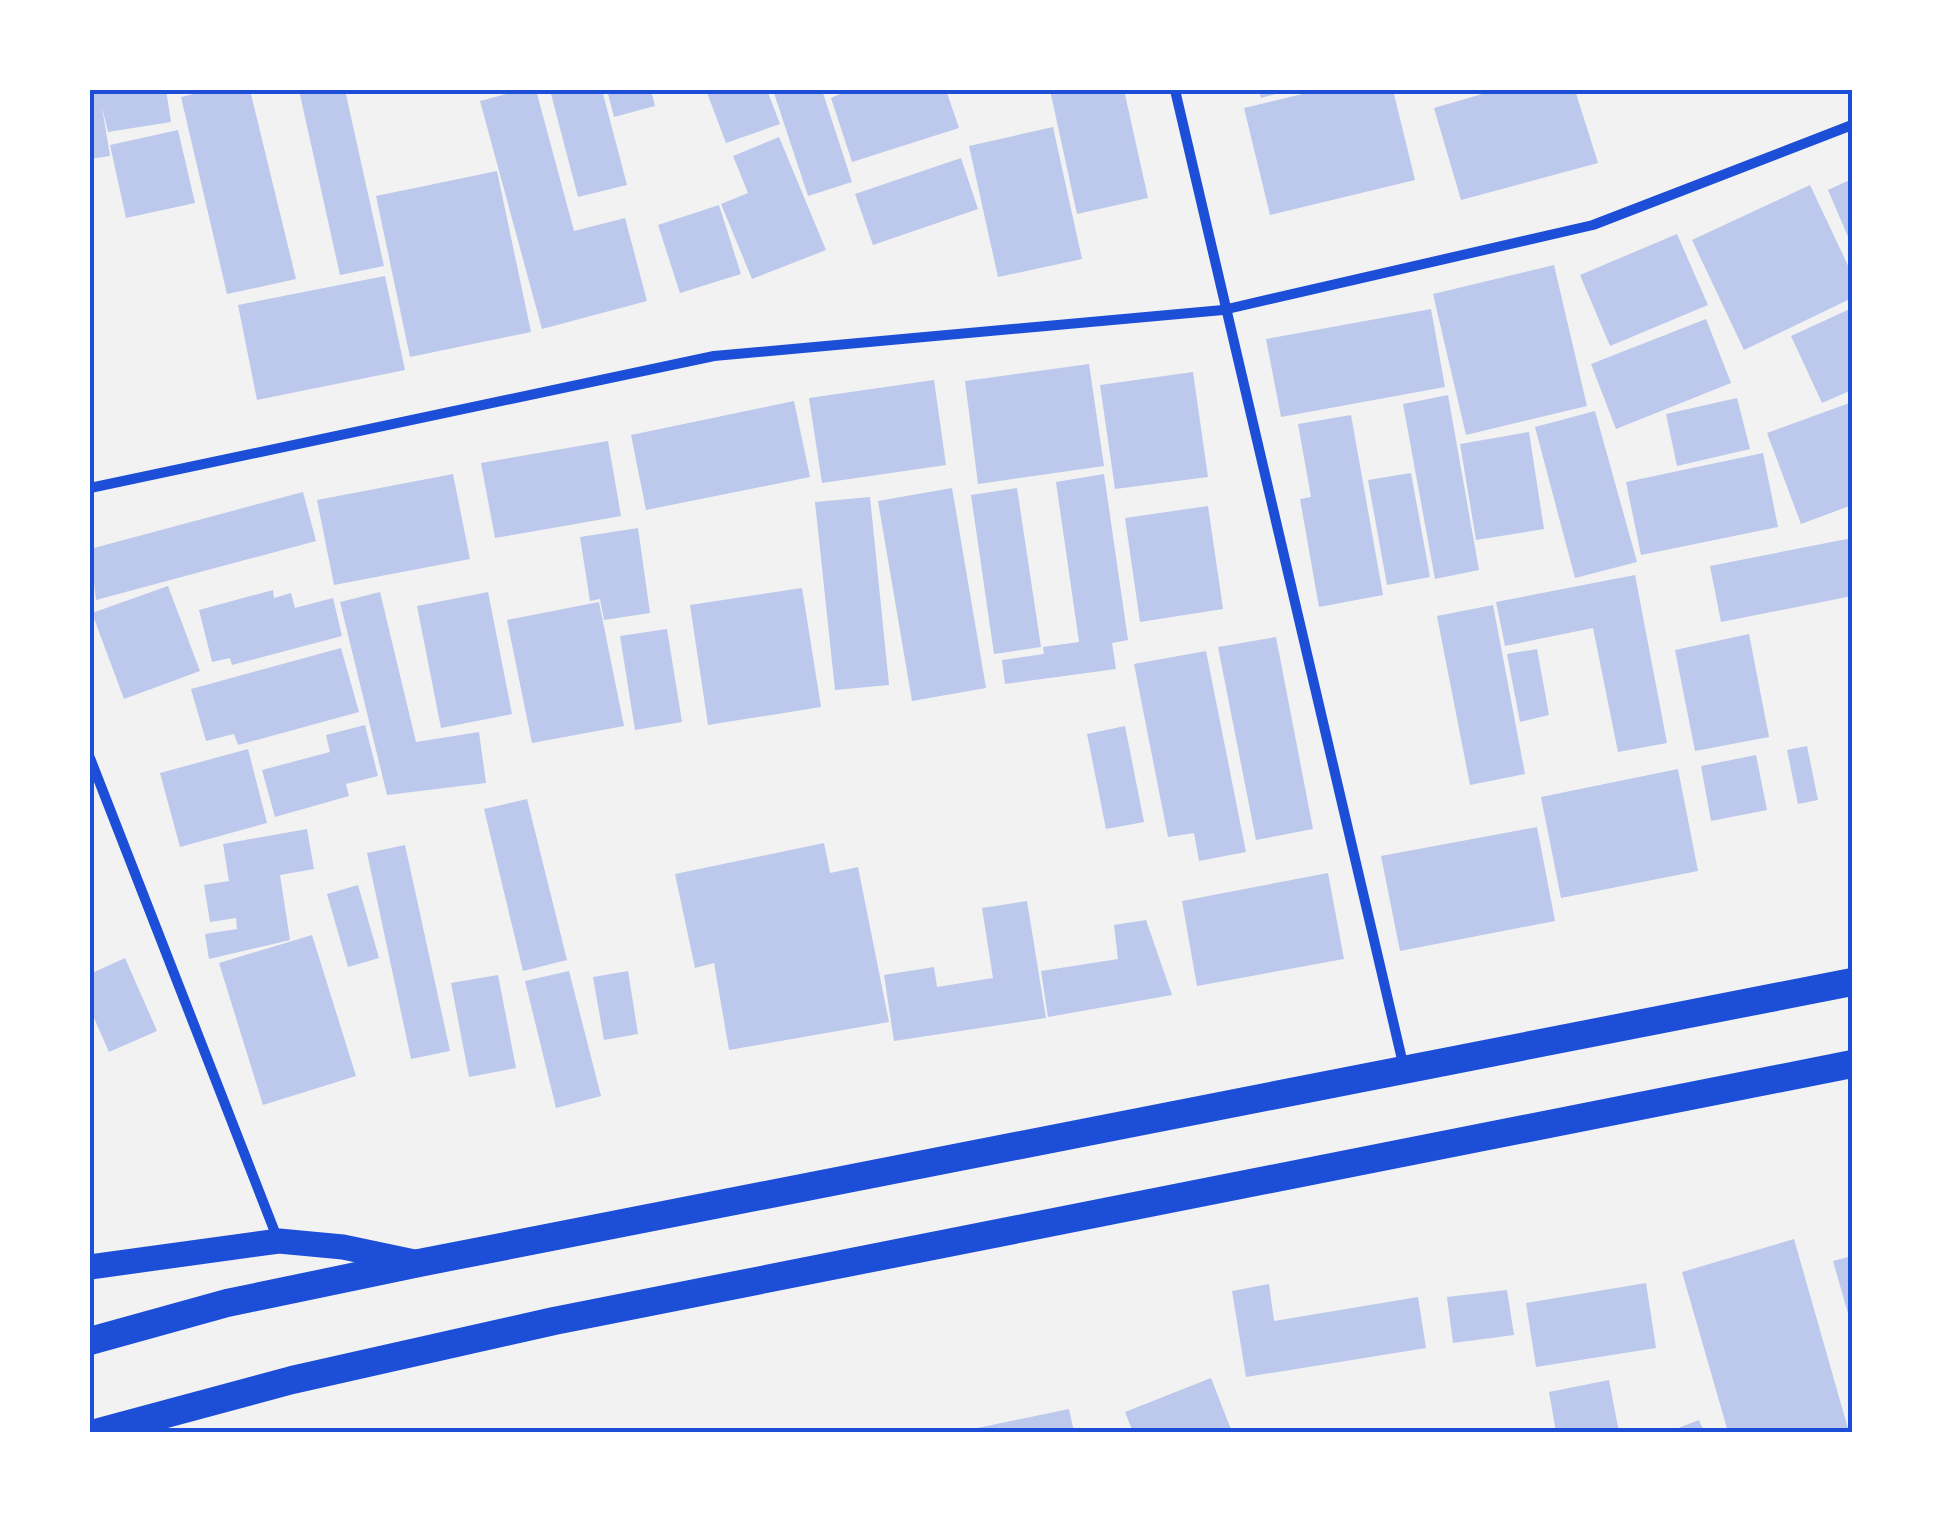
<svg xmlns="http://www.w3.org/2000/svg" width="1942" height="1522" viewBox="0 0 1942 1522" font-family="Ubuntu,sans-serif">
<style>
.building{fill:#bdc9ec}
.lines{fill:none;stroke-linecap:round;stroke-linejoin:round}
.minor{stroke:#1d4ed8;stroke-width:10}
.primary{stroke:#1d4ed8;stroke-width:25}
.trunk{stroke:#1d4ed8;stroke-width:28}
.neatline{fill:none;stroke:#1d4ed8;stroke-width:4}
</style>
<rect width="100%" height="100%" fill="#f2f2f2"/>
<!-- building -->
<g class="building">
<path d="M 90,90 L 166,90 L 171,122 L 108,132 L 102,107 L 110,156 L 90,159 Z"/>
<path d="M 211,90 L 250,90 L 296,279 L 227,294 L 181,97 Z"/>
<path d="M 299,90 L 345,90 L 384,266 L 340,275 Z"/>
<path d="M 521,90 L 536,90 L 574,231 L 625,218 L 647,301 L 542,329 L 480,101 Z"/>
<path d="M 550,90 L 602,90 L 627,185 L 578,197 Z"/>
<path d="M 607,90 L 651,90 L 655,106 L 614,117 Z"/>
<path d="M 706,90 L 767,90 L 780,124 L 726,143 Z"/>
<path d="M 773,90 L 822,90 L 852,182 L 808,196 Z"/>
<path d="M 849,90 L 946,90 L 959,128 L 852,162 L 831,98 Z"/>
<path d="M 1050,90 L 1124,90 L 1148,198 L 1077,214 Z"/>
<path d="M 1259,90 L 1287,90 L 1287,91 L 1261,98 Z"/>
<path d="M 1319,90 L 1393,90 L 1415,180 L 1270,215 L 1244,108 Z"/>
<path d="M 1496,90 L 1575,90 L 1598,163 L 1461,200 L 1434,108 Z"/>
<path d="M 1053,127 L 1082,259 L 998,277 L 969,146 Z"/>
<path d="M 178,130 L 195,203 L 126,218 L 110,145 Z"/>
<path d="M 779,137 L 826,250 L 752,279 L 721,204 L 748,193 L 733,156 Z"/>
<path d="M 961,158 L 978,209 L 873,245 L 855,194 Z"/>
<path d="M 497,171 L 531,332 L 410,357 L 376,196 Z"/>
<path d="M 1852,179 L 1852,246 L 1828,190 Z"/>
<path d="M 1810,185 L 1852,274 L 1852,298 L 1744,350 L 1692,240 Z"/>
<path d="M 719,205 L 741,274 L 680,293 L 658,225 Z"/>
<path d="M 1677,234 L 1708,305 L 1610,346 L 1580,275 Z"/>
<path d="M 1554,265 L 1587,406 L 1466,435 L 1433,294 Z"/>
<path d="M 385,276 L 405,370 L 257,400 L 238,305 Z"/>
<path d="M 1852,308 L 1852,390 L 1822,403 L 1791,336 Z"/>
<path d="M 1431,309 L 1445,387 L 1281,417 L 1266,339 Z"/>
<path d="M 1706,319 L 1731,383 L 1616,429 L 1591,364 Z"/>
<path d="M 1089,364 L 1104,466 L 978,484 L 965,381 Z"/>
<path d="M 1193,372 L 1208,477 L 1115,489 L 1100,385 Z"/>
<path d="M 934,380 L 946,465 L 822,483 L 809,398 Z"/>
<path d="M 1448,395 L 1479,570 L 1435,579 L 1403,404 Z"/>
<path d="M 1737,398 L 1750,449 L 1677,466 L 1666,414 Z"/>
<path d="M 794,401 L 810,477 L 646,510 L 631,435 Z"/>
<path d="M 1852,402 L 1852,505 L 1801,524 L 1767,433 Z"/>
<path d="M 1595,411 L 1637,562 L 1575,578 L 1535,427 Z"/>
<path d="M 1351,415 L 1383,595 L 1319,607 L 1300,499 L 1311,497 L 1298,424 Z"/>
<path d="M 1529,432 L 1544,529 L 1476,540 L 1460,444 Z"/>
<path d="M 608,441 L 621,516 L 495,538 L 481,463 Z"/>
<path d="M 1763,453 L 1778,527 L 1641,555 L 1626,482 Z"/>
<path d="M 1411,473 L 1430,577 L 1387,585 L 1368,480 Z"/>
<path d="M 453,474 L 470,559 L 334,585 L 317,500 Z"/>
<path d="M 1104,474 L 1128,640 L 1112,643 L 1116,669 L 1005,684 L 1002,660 L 1044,654 L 1043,647 L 1079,642 L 1056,482 Z"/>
<path d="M 952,488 L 986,688 L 912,701 L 878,501 Z"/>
<path d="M 1017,488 L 1041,647 L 994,654 L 971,495 Z"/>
<path d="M 303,492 L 316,541 L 96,600 L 90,549 Z"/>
<path d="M 870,497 L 889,685 L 835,690 L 815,502 Z"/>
<path d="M 1208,506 L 1223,609 L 1140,622 L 1125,518 Z"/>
<path d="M 638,528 L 650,613 L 604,620 L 600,599 L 590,601 L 580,537 Z"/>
<path d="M 1852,538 L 1852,596 L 1721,622 L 1710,566 Z"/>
<path d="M 1635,575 L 1667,743 L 1618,752 L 1593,628 L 1505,646 L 1496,602 Z"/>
<path d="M 168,586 L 200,671 L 124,699 L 92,613 Z"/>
<path d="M 802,588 L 821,707 L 708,725 L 690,605 Z"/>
<path d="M 273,590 L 274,598 L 291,593 L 295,608 L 333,598 L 342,636 L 232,665 L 230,658 L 212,662 L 199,610 Z"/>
<path d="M 380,592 L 416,742 L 479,732 L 486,783 L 387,795 L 340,602 Z"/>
<path d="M 488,592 L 512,714 L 441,728 L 417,606 Z"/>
<path d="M 599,602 L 624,726 L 532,743 L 507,620 Z"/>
<path d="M 1493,605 L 1525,774 L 1470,785 L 1437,616 Z"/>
<path d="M 667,629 L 682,722 L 635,730 L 620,636 Z"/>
<path d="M 1749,634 L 1769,737 L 1695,751 L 1675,650 Z"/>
<path d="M 1276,637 L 1313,829 L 1256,840 L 1218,647 Z"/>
<path d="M 341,648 L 359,712 L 238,745 L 234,734 L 206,741 L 191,689 Z"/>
<path d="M 1537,649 L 1549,715 L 1520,722 L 1507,654 Z"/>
<path d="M 1206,651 L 1246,852 L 1199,861 L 1194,833 L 1168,837 L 1134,664 Z"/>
<path d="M 365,725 L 378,776 L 346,784 L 349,796 L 275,817 L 262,770 L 330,752 L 326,735 Z"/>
<path d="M 1125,726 L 1144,822 L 1106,829 L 1087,734 Z"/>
<path d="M 1807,746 L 1818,800 L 1798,804 L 1787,750 Z"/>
<path d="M 248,749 L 267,823 L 180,847 L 160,773 Z"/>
<path d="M 1756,755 L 1767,810 L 1711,821 L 1701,766 Z"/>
<path d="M 1678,769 L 1698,871 L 1561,898 L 1541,797 Z"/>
<path d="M 527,799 L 567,960 L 523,971 L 484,809 Z"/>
<path d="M 1537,827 L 1555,921 L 1400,951 L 1381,856 Z"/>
<path d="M 307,829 L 314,869 L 280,875 L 290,940 L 209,959 L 205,934 L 237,929 L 236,918 L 210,922 L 204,885 L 229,881 L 223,844 Z"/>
<path d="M 824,843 L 830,873 L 858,867 L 889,1022 L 729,1050 L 714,963 L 695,968 L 675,874 Z"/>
<path d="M 405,845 L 450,1051 L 411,1059 L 367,853 Z"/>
<path d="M 1328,873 L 1344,959 L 1197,986 L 1182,901 Z"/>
<path d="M 358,885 L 379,958 L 348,967 L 327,894 Z"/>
<path d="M 1027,901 L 1046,1018 L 894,1041 L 884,975 L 934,967 L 937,987 L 993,978 L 982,908 Z"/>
<path d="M 1146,920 L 1172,995 L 1048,1017 L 1041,971 L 1118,959 L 1114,925 Z"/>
<path d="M 312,935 L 356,1076 L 263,1105 L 219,963 Z"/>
<path d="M 125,958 L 157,1031 L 109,1052 L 90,1009 L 90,974 Z"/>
<path d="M 569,971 L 601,1096 L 556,1108 L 525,981 Z"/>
<path d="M 628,971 L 638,1034 L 604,1040 L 593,977 Z"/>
<path d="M 498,975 L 516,1068 L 469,1077 L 451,983 Z"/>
<path d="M 1794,1239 L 1849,1432 L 1728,1432 L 1682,1272 Z"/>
<path d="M 1852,1256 L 1852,1324 L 1851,1324 L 1833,1261 Z"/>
<path d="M 1646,1283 L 1656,1348 L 1536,1367 L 1526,1303 Z"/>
<path d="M 1269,1284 L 1274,1321 L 1418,1297 L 1426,1348 L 1246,1377 L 1232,1291 Z"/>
<path d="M 1507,1290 L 1514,1335 L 1453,1343 L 1447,1297 Z"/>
<path d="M 1211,1378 L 1232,1432 L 1133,1432 L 1125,1412 Z"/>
<path d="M 1609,1380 L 1619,1432 L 1556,1432 L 1549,1392 Z"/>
<path d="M 1069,1409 L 1074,1432 L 968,1432 L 968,1430 Z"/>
<path d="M 1699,1420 L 1704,1432 L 1668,1432 Z"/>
</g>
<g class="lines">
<!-- minor -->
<g class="minor">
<path d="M 1175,90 L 1404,1068"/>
<path d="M 90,488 L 714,356 L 1223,310 L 1593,225 L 1852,125"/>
<path d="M 90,758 L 278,1240"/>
</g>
<!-- primary -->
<path class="primary" d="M 90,1267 L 279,1241 L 343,1247 L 419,1263"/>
<!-- trunk -->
<g class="trunk">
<path d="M 90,1341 L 227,1303 L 419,1263 L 1852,982"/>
<path d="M 99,1432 L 292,1380 L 554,1321 L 1852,1064"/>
</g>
</g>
<!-- border -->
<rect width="1942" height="1522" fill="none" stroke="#ffffff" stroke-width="185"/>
<rect x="92" y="92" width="1758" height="1338" class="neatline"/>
</svg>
